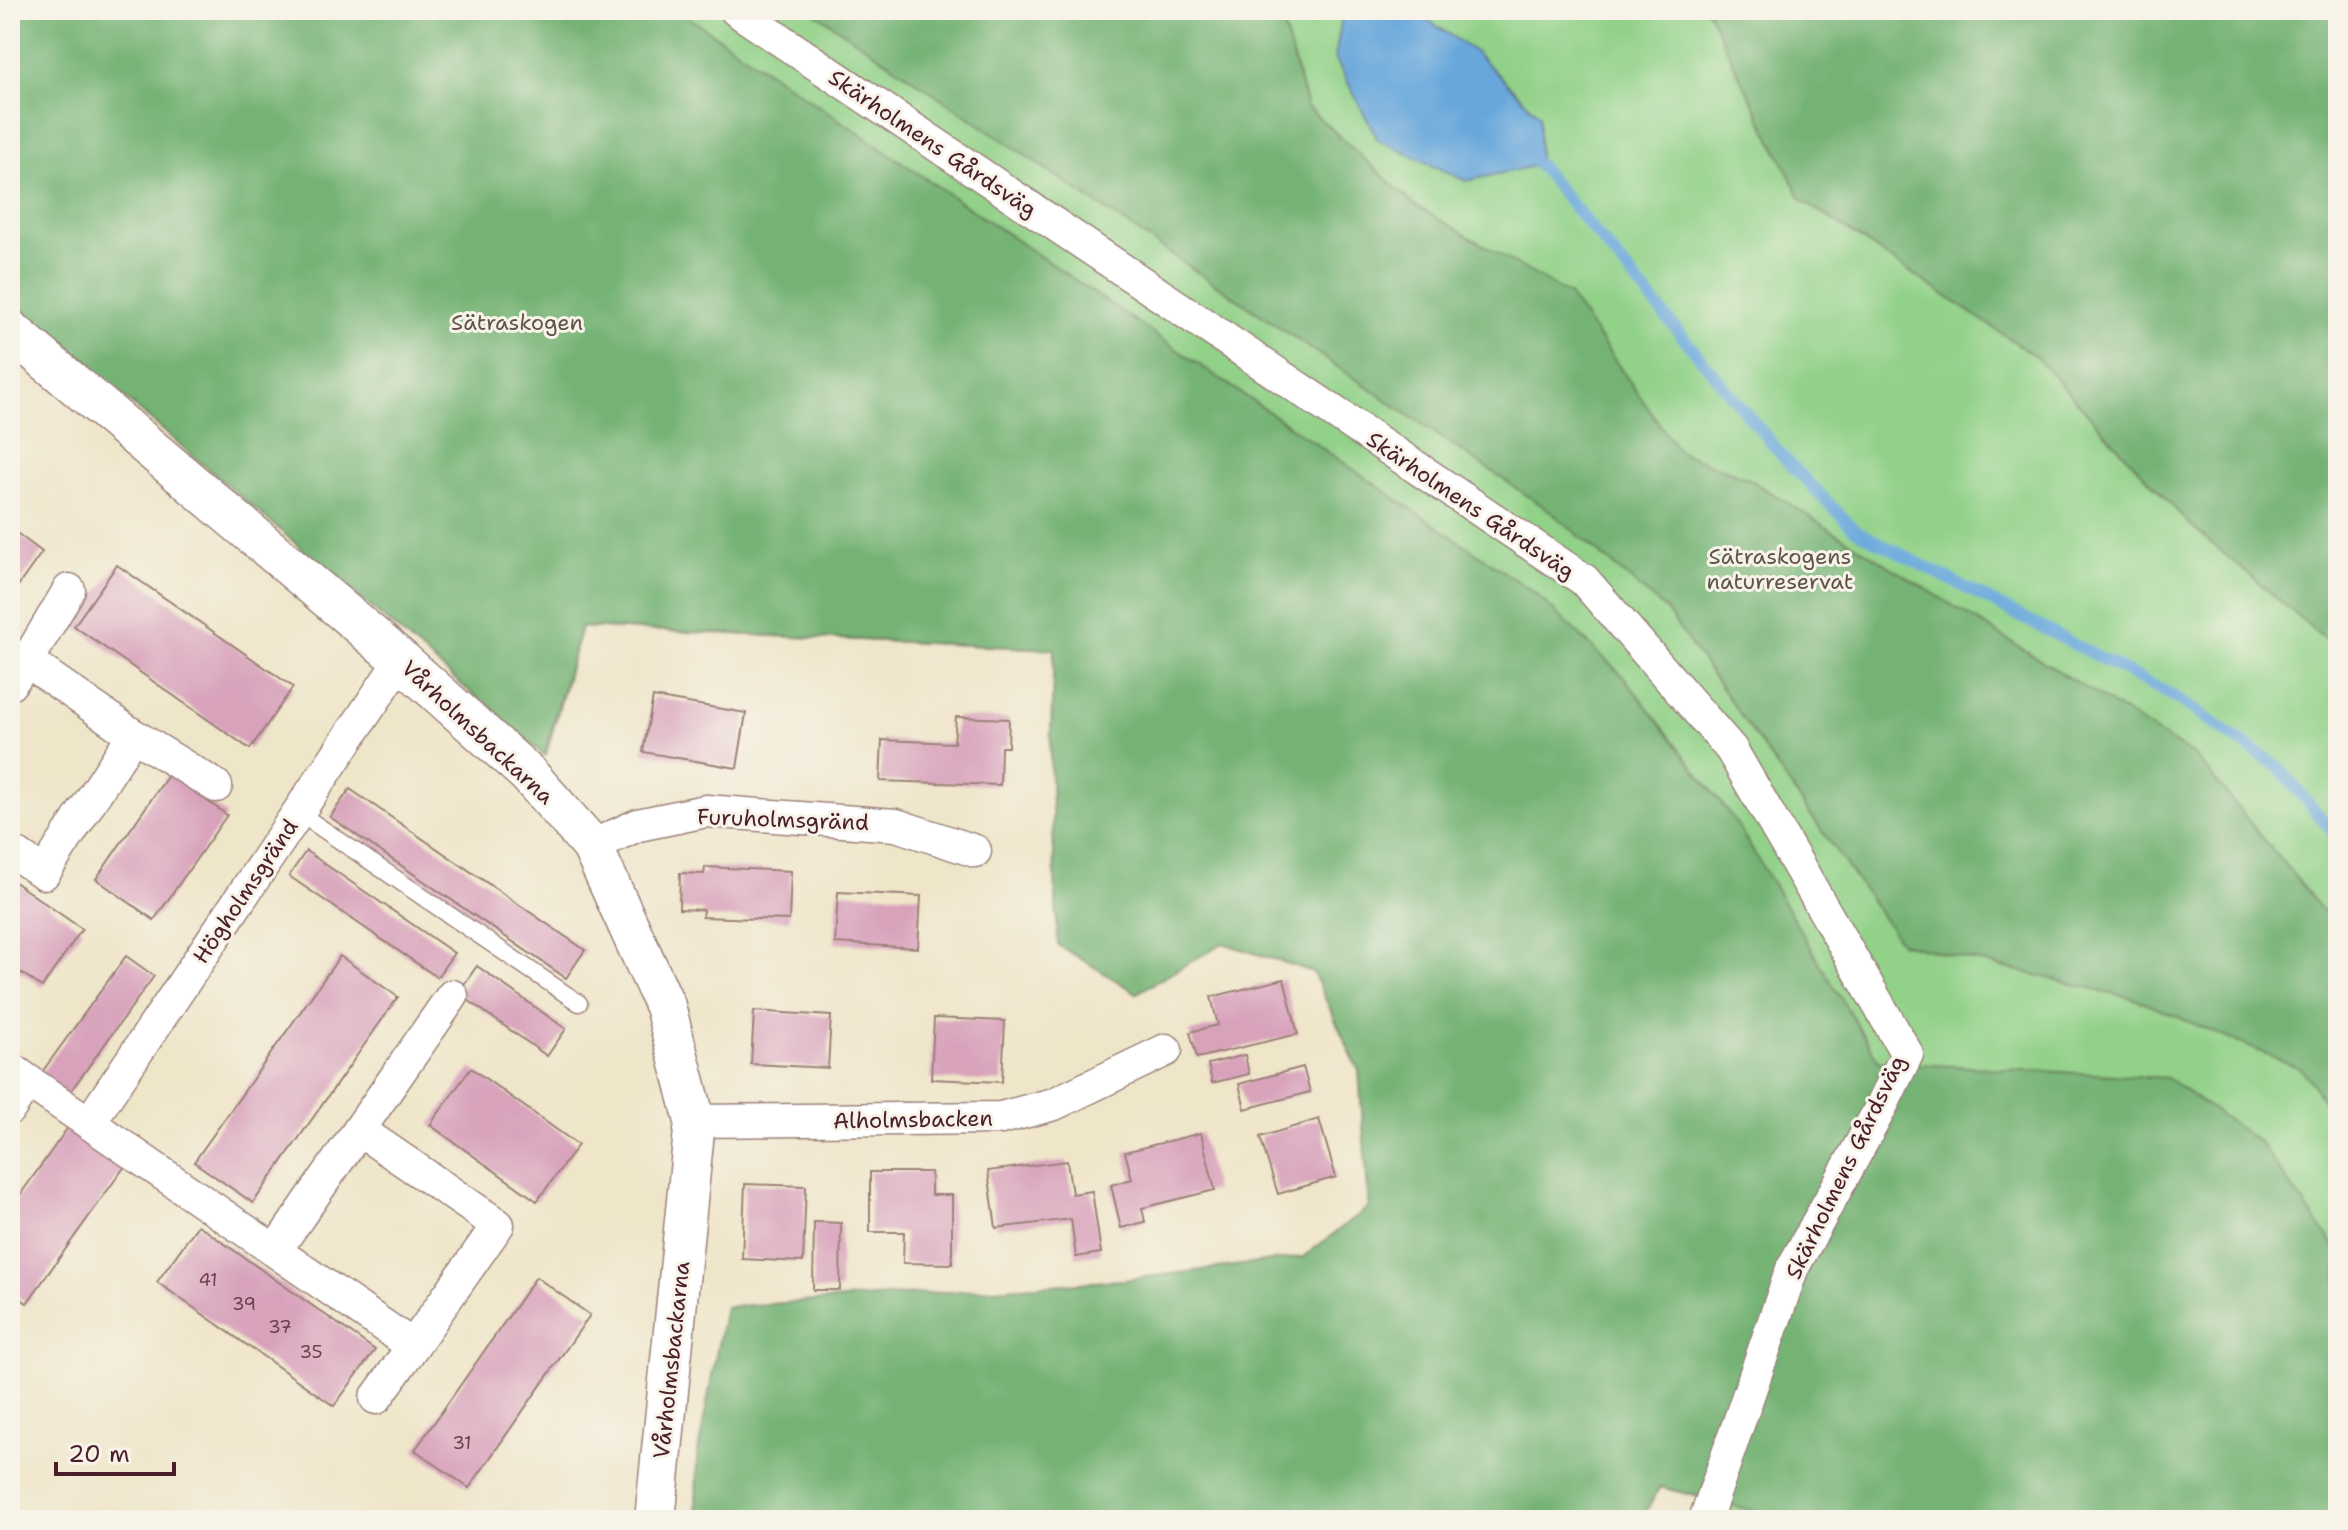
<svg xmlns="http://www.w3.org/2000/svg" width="2348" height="1530" viewBox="0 0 2348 1530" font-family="'Shantell Sans',sans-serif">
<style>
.green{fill:#91d188;stroke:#6e785a;stroke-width:2}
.forest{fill:#74b374;stroke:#5f6950;stroke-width:2}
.water{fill:#68a7db;stroke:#596383;stroke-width:2}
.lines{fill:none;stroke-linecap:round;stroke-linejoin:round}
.stream{stroke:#68a7db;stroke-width:12}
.building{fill:#d8a2bb}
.service-casing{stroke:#9c827a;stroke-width:19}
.minor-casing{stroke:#9c827a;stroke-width:35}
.tertiary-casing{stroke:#9c827a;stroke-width:43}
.service{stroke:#fff;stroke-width:16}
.minor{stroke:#fff;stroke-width:32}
.tertiary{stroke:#fff;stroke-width:40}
.labels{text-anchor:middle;stroke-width:6;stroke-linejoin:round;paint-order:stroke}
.number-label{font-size:18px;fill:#6e404f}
.street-label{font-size:22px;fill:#4a1f2b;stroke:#f7f3e8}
.park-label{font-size:22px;fill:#5f5447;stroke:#f7f3e8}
</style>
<rect width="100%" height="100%" fill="#f7f3e8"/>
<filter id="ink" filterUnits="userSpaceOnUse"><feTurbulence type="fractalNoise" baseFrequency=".0125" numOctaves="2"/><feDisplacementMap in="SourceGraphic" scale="16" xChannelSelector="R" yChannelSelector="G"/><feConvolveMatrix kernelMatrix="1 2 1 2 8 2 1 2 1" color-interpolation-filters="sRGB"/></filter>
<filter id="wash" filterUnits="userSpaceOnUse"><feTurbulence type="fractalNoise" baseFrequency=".006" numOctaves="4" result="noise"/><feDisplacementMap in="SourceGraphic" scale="32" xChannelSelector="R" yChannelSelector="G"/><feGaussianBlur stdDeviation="1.8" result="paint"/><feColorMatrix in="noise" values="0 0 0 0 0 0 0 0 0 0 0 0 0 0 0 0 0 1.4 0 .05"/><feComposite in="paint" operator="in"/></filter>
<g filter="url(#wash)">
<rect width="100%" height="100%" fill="#efe5c9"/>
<!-- green -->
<g class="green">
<path d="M 10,10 L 2338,10 L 2338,1520 L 1054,649 L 581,627 L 546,756 L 10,300 Z"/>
<path d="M 1728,1504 L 1789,1520 L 1721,1520 Z"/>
</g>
<!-- forest -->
<g class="forest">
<path d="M 10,10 L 678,10 L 1535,593 L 1624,677 L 1735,821 L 1879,1062 L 2167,1078 L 2259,1142 L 2338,1251 L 2338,1520 L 1789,1520 L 1660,1487 L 1641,1520 L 696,1520 L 697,1457 L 725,1307 L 1124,1280 L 1303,1257 L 1369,1207 L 1359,1071 L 1313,972 L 1223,943 L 1137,993 L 1058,945 L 1050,758 L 1054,649 L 581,627 L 544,755 L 10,300 Z"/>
<path d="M 811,10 L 1279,10 L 1307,107 L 1415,205 L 1569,295 L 1679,452 L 1749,479 L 2195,756 L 2338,929 L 2338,1122 L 2302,1069 L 2132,998 L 1901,943 L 1666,610 L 1550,511 Z"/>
<path d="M 1707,10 L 2338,10 L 2338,650 L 2189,524 L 2034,355 L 1801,199 Z"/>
</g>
<!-- water -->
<path class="water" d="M 1366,10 L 1413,10 L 1475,52 L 1539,115 L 1539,165 L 1466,181 L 1378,140 L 1335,58 L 1343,12 Z"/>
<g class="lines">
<!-- stream -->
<path class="stream" d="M 1527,156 L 1539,165 L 1783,457 L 1855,530 L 2175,697 L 2278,767 L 2338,838"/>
</g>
<g id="blocks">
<!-- building -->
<g class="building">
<path d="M 10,528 L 42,552 L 10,597 Z"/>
<path d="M 117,565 L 293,687 L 250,749 L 74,626 Z"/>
<path d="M 653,697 L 746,713 L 737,768 L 643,752 Z"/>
<path d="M 956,717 L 1009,719 L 1008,747 L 1001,747 L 1000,785 L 880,781 L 882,740 L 954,743 Z"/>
<path d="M 169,774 L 227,815 L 154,920 L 96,879 Z"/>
<path d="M 350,789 L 585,950 L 566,978 L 330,817 Z"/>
<path d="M 306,851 L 454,953 L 437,977 L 289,876 Z"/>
<path d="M 705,867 L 791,871 L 789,920 L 702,917 L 703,910 L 679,909 L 680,873 L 704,874 Z"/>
<path d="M 10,879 L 82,929 L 42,987 L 10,965 Z"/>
<path d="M 838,892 L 921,896 L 918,948 L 835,943 Z"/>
<path d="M 126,956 L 154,976 L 65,1099 L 37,1079 Z"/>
<path d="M 340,956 L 398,997 L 253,1203 L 194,1162 Z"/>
<path d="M 477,966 L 566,1029 L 547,1056 L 458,993 Z"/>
<path d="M 1284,979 L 1298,1034 L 1197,1058 L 1190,1032 L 1218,1025 L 1211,997 Z"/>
<path d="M 754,1011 L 831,1016 L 828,1068 L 751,1064 Z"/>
<path d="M 934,1018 L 1005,1021 L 1002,1082 L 931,1079 Z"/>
<path d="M 1245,1055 L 1249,1074 L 1212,1083 L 1208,1064 Z"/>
<path d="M 1303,1067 L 1310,1092 L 1245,1109 L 1239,1084 Z"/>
<path d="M 471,1068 L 578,1145 L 537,1201 L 430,1125 Z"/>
<path d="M 1319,1119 L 1336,1177 L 1278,1194 L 1260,1137 Z"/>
<path d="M 69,1126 L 125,1166 L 27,1303 L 10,1291 L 10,1209 Z"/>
<path d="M 1201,1133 L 1215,1190 L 1142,1208 L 1145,1222 L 1121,1228 L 1111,1185 L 1132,1179 L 1125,1152 Z"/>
<path d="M 1067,1161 L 1072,1194 L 1092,1191 L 1101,1253 L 1076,1257 L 1071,1219 L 996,1228 L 988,1171 Z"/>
<path d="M 870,1172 L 931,1172 L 931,1195 L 952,1195 L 952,1264 L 903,1263 L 904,1232 L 870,1232 Z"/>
<path d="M 745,1184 L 806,1186 L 803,1262 L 742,1259 Z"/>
<path d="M 814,1222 L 841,1223 L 840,1290 L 813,1290 Z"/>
<path d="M 198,1225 L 375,1350 L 334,1406 L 157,1282 Z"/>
<path d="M 536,1277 L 590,1315 L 469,1488 L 415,1450 Z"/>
</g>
</g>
</g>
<g filter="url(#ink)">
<use href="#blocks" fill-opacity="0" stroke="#9c827a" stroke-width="2"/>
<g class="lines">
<defs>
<path id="service" d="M 299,813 L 579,1003"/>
<g id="minor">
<path d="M 736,10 L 1584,580 L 1731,749 L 1907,1054 L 1879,1111 L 1792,1269 L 1705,1520"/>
<path d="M 27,661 L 69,590"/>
<path d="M 10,684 L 27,661 L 133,735 L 44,873 L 10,850"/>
<path d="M 133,735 L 216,786"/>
<path d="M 592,846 L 638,825 L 706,811 L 896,825 L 975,851"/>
<path d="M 10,1068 L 28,1081 L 413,1346 L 498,1225 L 359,1130 L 275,1251"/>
<path d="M 10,1108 L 28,1081"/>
<path d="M 695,1121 L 1001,1118 L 1054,1104 L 1166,1050"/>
<path d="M 89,1123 L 401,660"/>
<path d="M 359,1130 L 452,996"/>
<path d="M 376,1398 L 413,1346"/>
</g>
<path id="tertiary" d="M 10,330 L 401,660 L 527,773 L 592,846 L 665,1006 L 695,1121 L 655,1520"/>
</defs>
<!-- service casing -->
<use href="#service" class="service-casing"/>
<!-- minor casing -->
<use href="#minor" class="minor-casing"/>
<!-- tertiary casing -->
<use href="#tertiary" class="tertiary-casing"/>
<!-- service -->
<use href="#service" class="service"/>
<!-- minor -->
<use href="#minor" class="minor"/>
<!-- tertiary -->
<use href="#tertiary" class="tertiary"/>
</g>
</g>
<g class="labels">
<!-- number labels -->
<g class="number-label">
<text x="208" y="1286">41</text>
<text x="244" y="1310">39</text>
<text x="280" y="1333">37</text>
<text x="311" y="1358">35</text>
<text x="462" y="1449">31</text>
</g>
<!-- street labels -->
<g class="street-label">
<text transform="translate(933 143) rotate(34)" y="8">Skärholmens Gårdsväg</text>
<text transform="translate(1471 505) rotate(34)" y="8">Skärholmens Gårdsväg</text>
<text transform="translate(478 732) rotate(43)" y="8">Vårholmsbackarna</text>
<text transform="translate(783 819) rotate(2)" y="8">Furuholmsgränd</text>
<text transform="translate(245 891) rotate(-56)" y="8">Högholmsgränd</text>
<text transform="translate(913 1119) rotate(-1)" y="8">Alholmsbacken</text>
<text transform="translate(1845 1167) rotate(-64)" y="8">Skärholmens Gårdsväg</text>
<text transform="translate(671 1360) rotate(-84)" y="8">Vårholmsbackarna</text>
</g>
<!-- park labels -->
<g class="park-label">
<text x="517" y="330">Sätraskogen</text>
<text x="1780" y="564">Sätraskogens<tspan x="1780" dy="25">naturreservat</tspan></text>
</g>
</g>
<!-- margin -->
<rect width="2348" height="1530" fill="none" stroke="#f7f3e8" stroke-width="40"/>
<!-- scale -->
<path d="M56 1462v12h118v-12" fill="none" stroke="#4a1f2b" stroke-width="4"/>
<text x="68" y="1462" font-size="24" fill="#4a1f2b" stroke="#f7f3e8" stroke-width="6" paint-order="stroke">20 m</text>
</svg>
